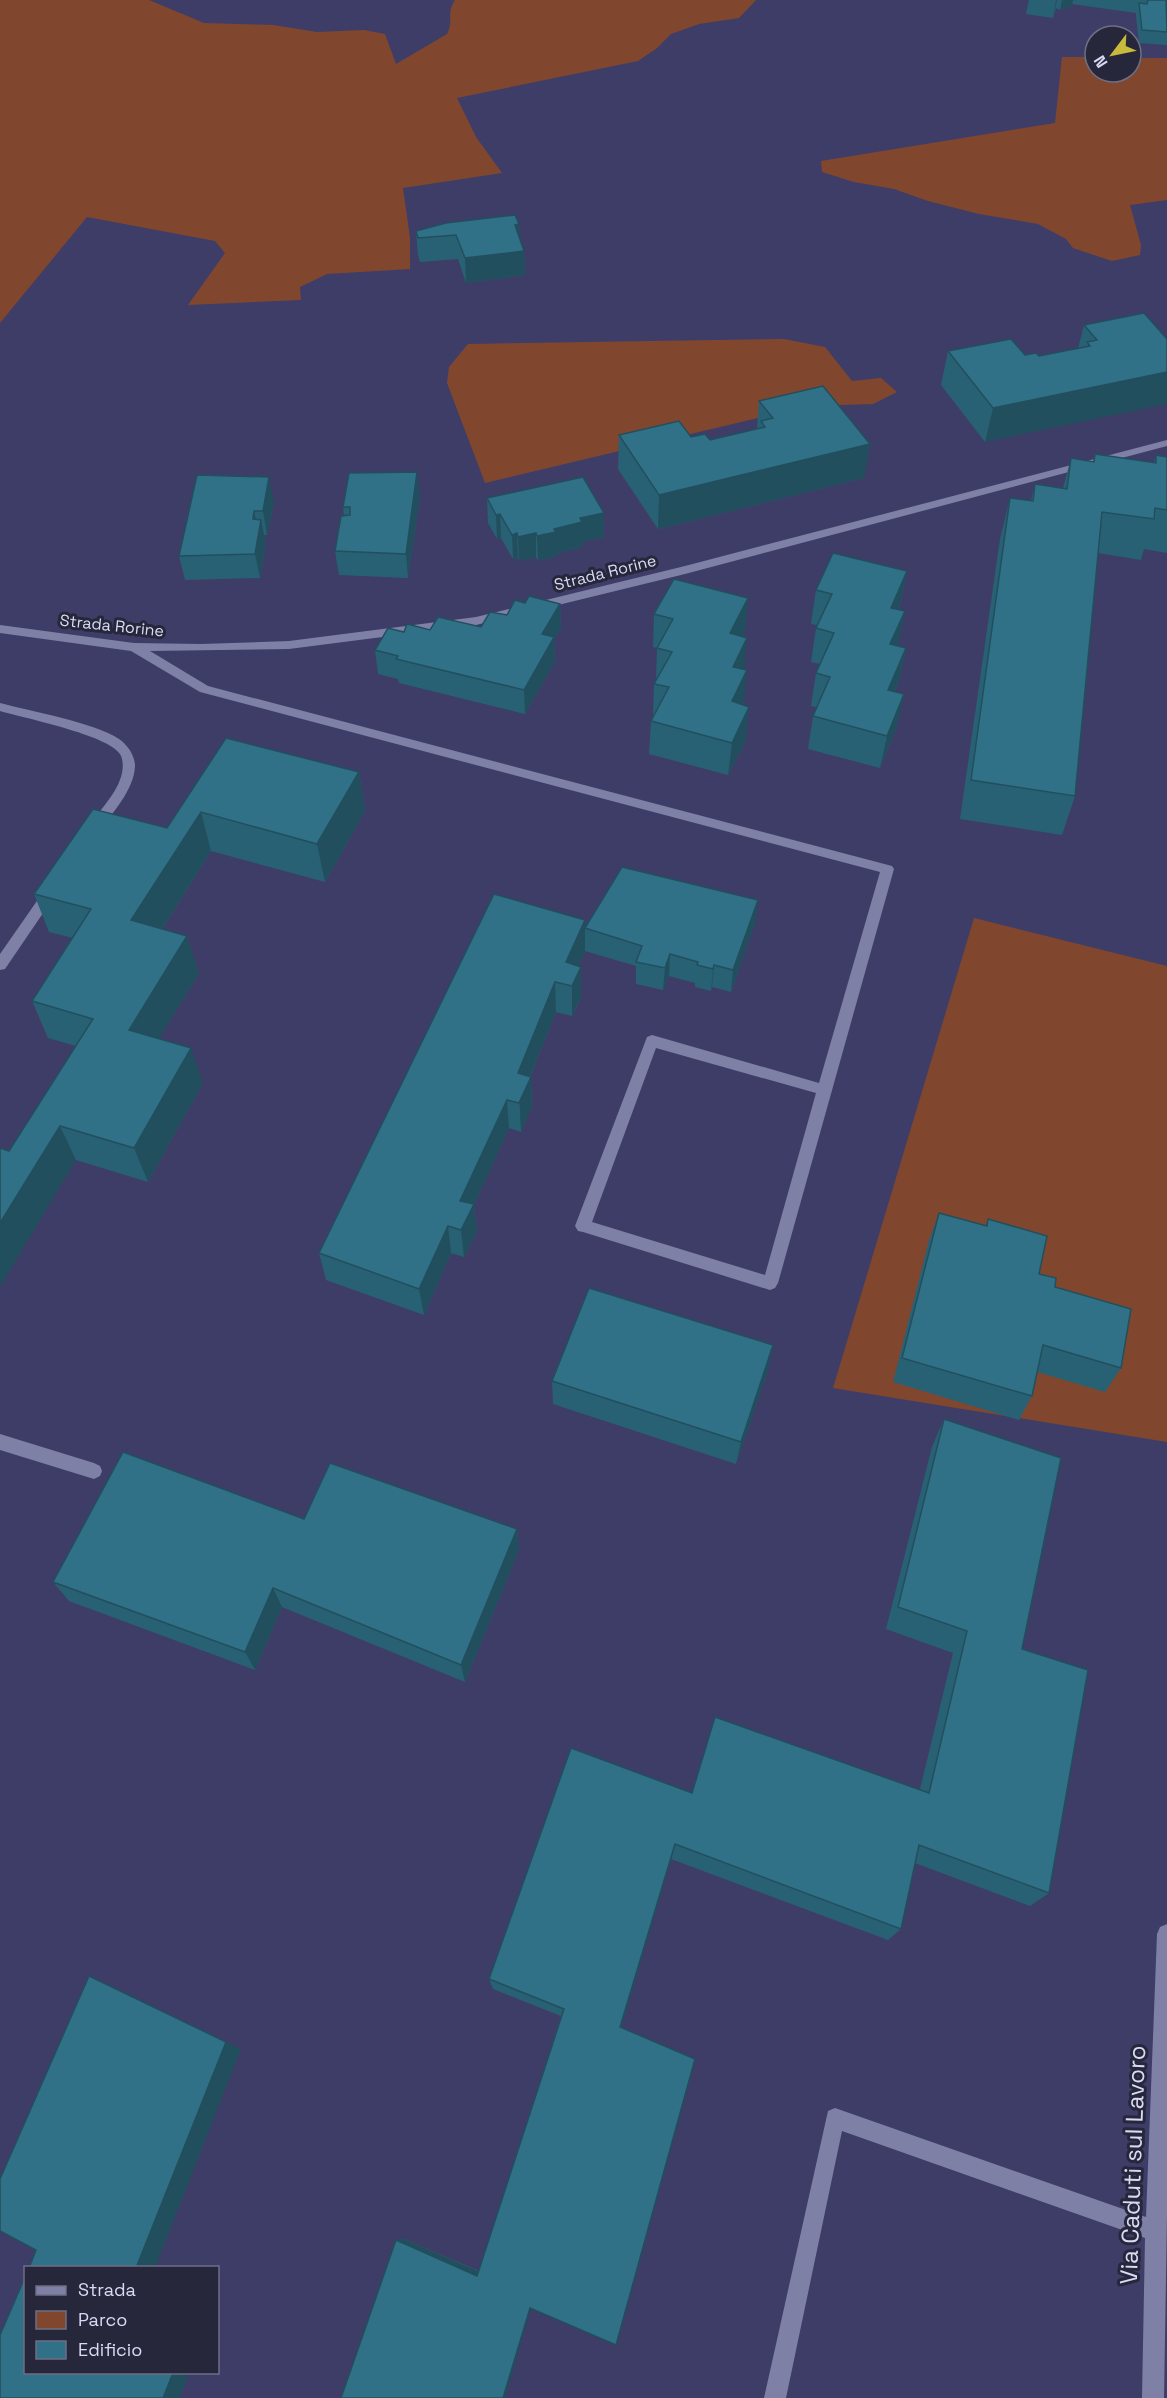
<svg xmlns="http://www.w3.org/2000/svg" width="1167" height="2398" viewBox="0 0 1167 2398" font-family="'Space Grotesk',sans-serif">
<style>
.green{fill:#81472e}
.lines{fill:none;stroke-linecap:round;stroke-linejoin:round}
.minor{fill:#7f80a5;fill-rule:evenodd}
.wall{fill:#296174}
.shaded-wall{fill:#224f5e}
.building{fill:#307187;stroke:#224f5e;stroke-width:1.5}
.labels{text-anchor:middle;stroke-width:6;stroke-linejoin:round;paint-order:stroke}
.far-street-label{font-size:16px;fill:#d9dbf5;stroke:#27273b}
.near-street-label{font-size:24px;fill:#d9dbf5;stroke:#27273b}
</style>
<rect width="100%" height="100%" fill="#3e3d68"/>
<!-- green -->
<g class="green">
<path d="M 0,0 L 149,0 L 204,23 L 273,25 L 317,32 L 364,30 L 385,34 L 396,64 L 447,34 C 454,21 446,13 455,0 L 756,0 L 739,18 L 699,24 L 671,34 L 657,48 L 638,61 L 457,98 L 476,137 L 502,173 L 403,188 L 410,238 L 410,269 L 327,274 L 300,287 L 301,300 L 188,305 L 225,253 L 215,241 L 87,217 L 0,323 Z"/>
<path d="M 1062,57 L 1095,57 L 1095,72 L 1131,72 L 1131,58 L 1167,58 L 1167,200 L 1130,205 L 1141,245 L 1140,255 L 1112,261 L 1073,248 L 1066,239 L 1038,224 L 979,214 L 928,201 L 894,189 L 854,182 L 822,172 L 821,161 L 1055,123 Z"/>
<path d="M 784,339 L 825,347 L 852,381 L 881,378 L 897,392 L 873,404 L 808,406 L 485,483 L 447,383 L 449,367 L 468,344 Z"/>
<path d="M 974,918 L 1167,966 L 1167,1442 L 833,1388 Z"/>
</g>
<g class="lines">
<!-- minor -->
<g class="minor">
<path d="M 1167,440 L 1167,446 L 685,574 L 476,625 L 289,649 L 150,651 L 208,686 L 892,866 L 894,869 L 778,1283 L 775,1288 L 770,1290 L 583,1232 L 578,1231 L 575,1226 L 647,1037 L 652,1035 L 819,1083 L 880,872 L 200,692 L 131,651 L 0,633 L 0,625 L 134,643 L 201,644 L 289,641 L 476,617 L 685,566 ZM 656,1048 L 816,1093 L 765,1275 L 592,1222 Z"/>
<path d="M 0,703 C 30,711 96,723 119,739 C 128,745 135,756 135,766 C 134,790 113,812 100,830 L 90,830 L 89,827 C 99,810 115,796 121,777 C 123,770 124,761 120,754 C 108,735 24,718 0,711 Z"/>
<path d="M 51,886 L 56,888 L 58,891 L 56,894 L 5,969 L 0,970 L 0,954 L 46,888 Z"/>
<path d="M 0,1434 L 94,1463 L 100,1466 L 102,1471 L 100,1476 L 94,1479 L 0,1450 Z"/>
<path d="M 1167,1924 L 1167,2216 L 1164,2398 L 1142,2398 L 1145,2238 L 842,2131 L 786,2398 L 764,2398 L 828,2111 L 835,2108 L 1146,2217 L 1157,1934 L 1160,1927 Z"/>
</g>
</g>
<!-- wall -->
<g class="wall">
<path d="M 1029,0 L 1167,0 L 1167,45 L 1139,43 L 1136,16 L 1136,13 L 1072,4 L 1072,6 L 1060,10 L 1056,8 L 1053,18 L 1026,14 Z"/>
<path d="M 416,231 L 520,239 L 524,251 L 525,275 L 466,283 L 458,259 L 420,262 L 418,255 Z"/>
<path d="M 1144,313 L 985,442 L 941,385 L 948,351 L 1039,356 L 1078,349 L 1084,325 Z"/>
<path d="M 759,401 L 864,478 L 658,529 L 618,469 L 619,435 L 691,437 L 710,440 L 757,429 Z"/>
<path d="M 1095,454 L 1154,463 L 1156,455 L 1167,457 L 1167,553 L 1144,549 L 1141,560 L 1098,553 L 1075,796 L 1062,835 L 960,819 L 1000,539 L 1010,498 L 1031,501 L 1035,484 L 1063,488 L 1071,458 L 1093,462 Z"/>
<path d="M 197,475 L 274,502 L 267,535 L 264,535 L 266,544 L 260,578 L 185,580 L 179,556 Z"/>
<path d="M 420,497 L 408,578 L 339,575 L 335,551 L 344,516 L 343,507 Z"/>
<path d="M 487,498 L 604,513 L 604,537 L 582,542 L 582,547 L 557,553 L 557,556 L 538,561 L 536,557 L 519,561 L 518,558 L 513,559 L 501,538 L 497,539 L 488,523 Z"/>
<path d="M 907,571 L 900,604 L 898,610 L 897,646 L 906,648 L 899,681 L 895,691 L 897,726 L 880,768 L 808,749 L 813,716 L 817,707 L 811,706 L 816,673 L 820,664 L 811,662 L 816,628 L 817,625 L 811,624 L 816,590 Z"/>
<path d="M 525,603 L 560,604 L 561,628 L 554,639 L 555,661 L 525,714 L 399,683 L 398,679 L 378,674 L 375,650 L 404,632 L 481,627 L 507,615 Z"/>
<path d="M 654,614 L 745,631 L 742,636 L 744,669 L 744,703 L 743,705 L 746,740 L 728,775 L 649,754 L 651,721 L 653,717 L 654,684 L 656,681 L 657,648 L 653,647 Z"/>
<path d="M 226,738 L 359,772 L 365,811 L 325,882 L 211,851 L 162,929 L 199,973 L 159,1038 L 203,1083 L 148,1182 L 76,1160 L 9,1151 L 76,1046 L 48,1038 L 32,1001 L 73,938 L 49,932 L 34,894 L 167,828 Z"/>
<path d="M 755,923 L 731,992 L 712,987 L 711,991 L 695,987 L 695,983 L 669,976 L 663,990 L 636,984 L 636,966 L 585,951 L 578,966 L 581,997 L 579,1002 L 572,1016 L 556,1012 L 530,1077 L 531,1077 L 532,1106 L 521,1132 L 509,1128 L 474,1205 L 477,1231 L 464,1257 L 451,1253 L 424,1315 L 326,1280 L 319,1253 L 585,928 Z"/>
<path d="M 939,1213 L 985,1226 L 988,1219 L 1039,1274 L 1055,1287 L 1121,1368 L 1105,1392 L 1037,1372 L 1032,1396 L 1019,1420 L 893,1382 L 929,1240 Z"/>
<path d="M 773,1345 L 768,1370 L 736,1464 L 553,1404 L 552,1381 Z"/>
<path d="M 944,1419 L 1022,1649 L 1049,1893 L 1030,1906 L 915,1863 L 901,1929 L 888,1940 L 671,1859 L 621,2028 L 616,2345 L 396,2240 L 404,2239 L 479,2271 L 561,2016 L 493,1989 L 489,1979 L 692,1793 L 920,1789 L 953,1653 L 886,1629 L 932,1447 Z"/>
<path d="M 304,1519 L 517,1529 L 519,1550 L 465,1682 L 282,1607 L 255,1670 L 69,1601 L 53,1582 Z"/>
</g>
<!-- shaded-wall -->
<g class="shaded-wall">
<path d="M 1056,0 L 1057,0 L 1053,18 Z"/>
<path d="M 1062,0 L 1073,0 L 1072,6 L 1060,10 Z"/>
<path d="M 519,224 L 520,248 L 515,225 Z"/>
<path d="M 524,251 L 525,275 L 466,283 L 465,258 Z"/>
<path d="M 1167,372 L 1167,404 L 985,442 L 993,408 Z"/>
<path d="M 870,444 L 864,478 L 658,529 L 659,495 Z"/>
<path d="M 417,472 L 420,497 L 408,578 L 406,554 Z"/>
<path d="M 269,477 L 274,502 L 267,535 L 263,511 Z"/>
<path d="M 254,511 L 259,534 L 261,520 L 266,544 L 260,578 L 255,554 L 253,519 Z"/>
<path d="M 604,513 L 604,537 L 582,542 L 582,547 L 557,553 L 557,556 L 538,561 L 537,536 L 580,518 Z"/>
<path d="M 500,514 L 501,538 L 497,539 L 496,515 Z"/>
<path d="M 517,533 L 518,558 L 513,559 L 512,535 Z"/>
<path d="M 536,533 L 536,557 L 519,561 L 518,537 Z"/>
<path d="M 907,571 L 900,604 L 884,641 L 891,608 Z"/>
<path d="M 748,598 L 745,631 L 727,667 L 730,633 Z"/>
<path d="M 560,604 L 561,628 L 554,639 L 555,661 L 525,714 L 524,690 L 542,634 Z"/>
<path d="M 905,611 L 898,645 L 884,677 L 890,644 Z"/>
<path d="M 747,638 L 744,671 L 733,667 Z"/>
<path d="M 906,648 L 899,681 L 882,723 L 888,690 Z"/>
<path d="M 747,670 L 744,703 L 728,734 L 732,701 Z"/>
<path d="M 904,694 L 897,726 L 880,768 L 887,736 Z"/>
<path d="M 749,707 L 746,740 L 728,775 L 732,743 Z"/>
<path d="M 359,772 L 365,811 L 325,882 L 317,844 Z"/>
<path d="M 201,812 L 211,851 L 144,957 L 131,920 Z"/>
<path d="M 758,900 L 755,923 L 731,992 L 733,970 Z"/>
<path d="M 585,920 L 585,951 L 570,986 L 566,962 Z"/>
<path d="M 187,936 L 199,973 L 143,1065 L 129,1030 Z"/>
<path d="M 670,954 L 669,976 L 663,990 L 665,968 Z"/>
<path d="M 714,965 L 712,987 L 711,991 L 713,969 Z"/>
<path d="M 581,967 L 581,997 L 572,1016 L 572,986 Z"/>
<path d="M 555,982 L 556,1012 L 520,1101 L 531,1077 L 532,1106 L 521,1132 L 518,1073 Z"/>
<path d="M 191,1048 L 203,1083 L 148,1182 L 134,1148 Z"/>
<path d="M 507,1100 L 509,1128 L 474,1205 L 477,1231 L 464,1257 L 461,1230 L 460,1201 Z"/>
<path d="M 60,1126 L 76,1160 L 0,1287 L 0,1223 Z"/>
<path d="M 448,1226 L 451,1253 L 424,1315 L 419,1289 Z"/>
<path d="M 773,1345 L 768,1370 L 736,1464 L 741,1442 Z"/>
<path d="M 517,1529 L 519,1550 L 465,1682 L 461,1665 Z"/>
<path d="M 273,1588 L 282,1607 L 255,1670 L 245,1652 Z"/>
<path d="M 675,1844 L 671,1859 L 619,2035 L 620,2027 Z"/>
<path d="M 226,2042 L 241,2049 L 155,2268 L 136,2268 Z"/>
<path d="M 404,2239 L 482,2273 L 477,2276 L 396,2240 Z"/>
<path d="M 532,2304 L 505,2398 L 503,2398 L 530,2308 Z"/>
<path d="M 173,2373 L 189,2373 L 180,2398 L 163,2398 Z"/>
</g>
<!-- building -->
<g class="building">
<path d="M 1148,0 L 1166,0 L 1167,32 L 1142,30 L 1139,3 L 1147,4 Z"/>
<path d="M 515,215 L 519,224 L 515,225 L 524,251 L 465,258 L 456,235 L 418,238 L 416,231 L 446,223 Z"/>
<path d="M 1144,313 L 1167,339 L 1167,372 L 993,408 L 948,351 L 1011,339 L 1025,355 L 1036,353 L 1039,356 L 1090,346 L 1087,342 L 1097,340 L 1084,325 Z"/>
<path d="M 823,386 L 870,444 L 659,495 L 619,435 L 679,421 L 691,437 L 705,434 L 710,440 L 765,427 L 761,421 L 773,418 L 759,401 Z"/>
<path d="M 1095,454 L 1156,463 L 1156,455 L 1167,457 L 1167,510 L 1155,508 L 1154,519 L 1102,512 L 1075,796 L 971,780 L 1010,498 L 1033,501 L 1035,484 L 1067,489 L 1071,458 L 1094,462 Z"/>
<path d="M 417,472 L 406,554 L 335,551 L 341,516 L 350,515 L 350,507 L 343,507 L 349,473 Z"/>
<path d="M 197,475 L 269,477 L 263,511 L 254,511 L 253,519 L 261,520 L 255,554 L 179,556 Z"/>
<path d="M 583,477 L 604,513 L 580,518 L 582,522 L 554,529 L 556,532 L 537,536 L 536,533 L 518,537 L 517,533 L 512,535 L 500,514 L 496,515 L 487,498 Z"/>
<path d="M 833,553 L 907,571 L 891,608 L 905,611 L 890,644 L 906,648 L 888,690 L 904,694 L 887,736 L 813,716 L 830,677 L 816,673 L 834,633 L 816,628 L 832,594 L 816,590 Z"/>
<path d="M 674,579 L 748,598 L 730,633 L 747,638 L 733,667 L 747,670 L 732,701 L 749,707 L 732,743 L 651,721 L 669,687 L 654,684 L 672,652 L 657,648 L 673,619 L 654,614 Z"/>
<path d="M 529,596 L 560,604 L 542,634 L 554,637 L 524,690 L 396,659 L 398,656 L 375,650 L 388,628 L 404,632 L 407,624 L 430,630 L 438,617 L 481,627 L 490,612 L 507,615 L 515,600 L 525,603 Z"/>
<path d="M 226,738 L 359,772 L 317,844 L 201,812 L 131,920 L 187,936 L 129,1030 L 191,1048 L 134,1148 L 60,1126 L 0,1223 L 0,1148 L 9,1151 L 93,1019 L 32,1001 L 91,909 L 34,894 L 93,809 L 167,828 Z"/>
<path d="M 622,867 L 758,900 L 733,970 L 714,965 L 713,969 L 697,965 L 698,962 L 670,954 L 665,968 L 636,962 L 642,946 L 585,928 Z"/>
<path d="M 494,894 L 585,920 L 566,962 L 581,967 L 572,986 L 555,982 L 518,1073 L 531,1077 L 519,1103 L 507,1100 L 460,1201 L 474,1204 L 461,1230 L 448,1226 L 419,1289 L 319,1253 Z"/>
<path d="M 939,1213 L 987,1226 L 988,1219 L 1047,1236 L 1039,1274 L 1056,1278 L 1055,1287 L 1131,1309 L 1121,1368 L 1043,1345 L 1032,1396 L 902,1358 Z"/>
<path d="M 589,1288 L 773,1345 L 741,1442 L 552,1381 Z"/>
<path d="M 944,1419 L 1061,1458 L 1022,1649 L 1088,1670 L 1049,1893 L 919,1845 L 901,1929 L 675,1844 L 620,2027 L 695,2059 L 616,2345 L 530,2308 L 503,2398 L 341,2398 L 396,2240 L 477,2276 L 564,2009 L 489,1979 L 571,1748 L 692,1793 L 715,1717 L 929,1793 L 967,1631 L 898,1607 Z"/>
<path d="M 123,1452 L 304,1519 L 330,1463 L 517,1529 L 461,1665 L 273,1588 L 245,1652 L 53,1582 Z"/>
<path d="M 89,1976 L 226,2042 L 136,2268 L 29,2268 L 36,2250 L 0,2231 L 0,2179 Z"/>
<path d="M 26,2275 L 26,2373 L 173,2373 L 163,2398 L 0,2398 L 0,2335 Z"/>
</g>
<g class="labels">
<!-- far-street labels -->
<g class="far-street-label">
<text transform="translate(605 572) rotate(-14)" y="6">Strada Rorine</text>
<text transform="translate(112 625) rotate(6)" y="6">Strada Rorine</text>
</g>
<!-- near-street labels -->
<g class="near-street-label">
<text transform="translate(1133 2165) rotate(-88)" y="8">Via Caduti sul Lavoro</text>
</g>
</g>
<!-- legend -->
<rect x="24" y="2266" width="195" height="108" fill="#27273b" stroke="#6e6f85" stroke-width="1.5"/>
<rect x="36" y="2286" width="30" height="9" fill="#7f80a5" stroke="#6e6f85" stroke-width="1.5"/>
<text x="78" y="2296" font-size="18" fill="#d9dbf5">Strada</text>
<rect x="36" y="2311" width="30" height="18" fill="#81472e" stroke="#6e6f85" stroke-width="1.5"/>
<text x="78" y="2326" font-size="18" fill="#d9dbf5">Parco</text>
<rect x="36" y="2341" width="30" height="18" fill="#307187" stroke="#6e6f85" stroke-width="1.5"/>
<text x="78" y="2356" font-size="18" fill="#d9dbf5">Edificio</text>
<!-- north arrow -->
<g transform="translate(1113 54) rotate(238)"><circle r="28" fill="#27273b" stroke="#6e6f85" stroke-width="1.5"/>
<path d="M0-4.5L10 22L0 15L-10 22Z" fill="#c8bb3b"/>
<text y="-9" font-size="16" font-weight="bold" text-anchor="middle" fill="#d9dbf5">N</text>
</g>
</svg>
